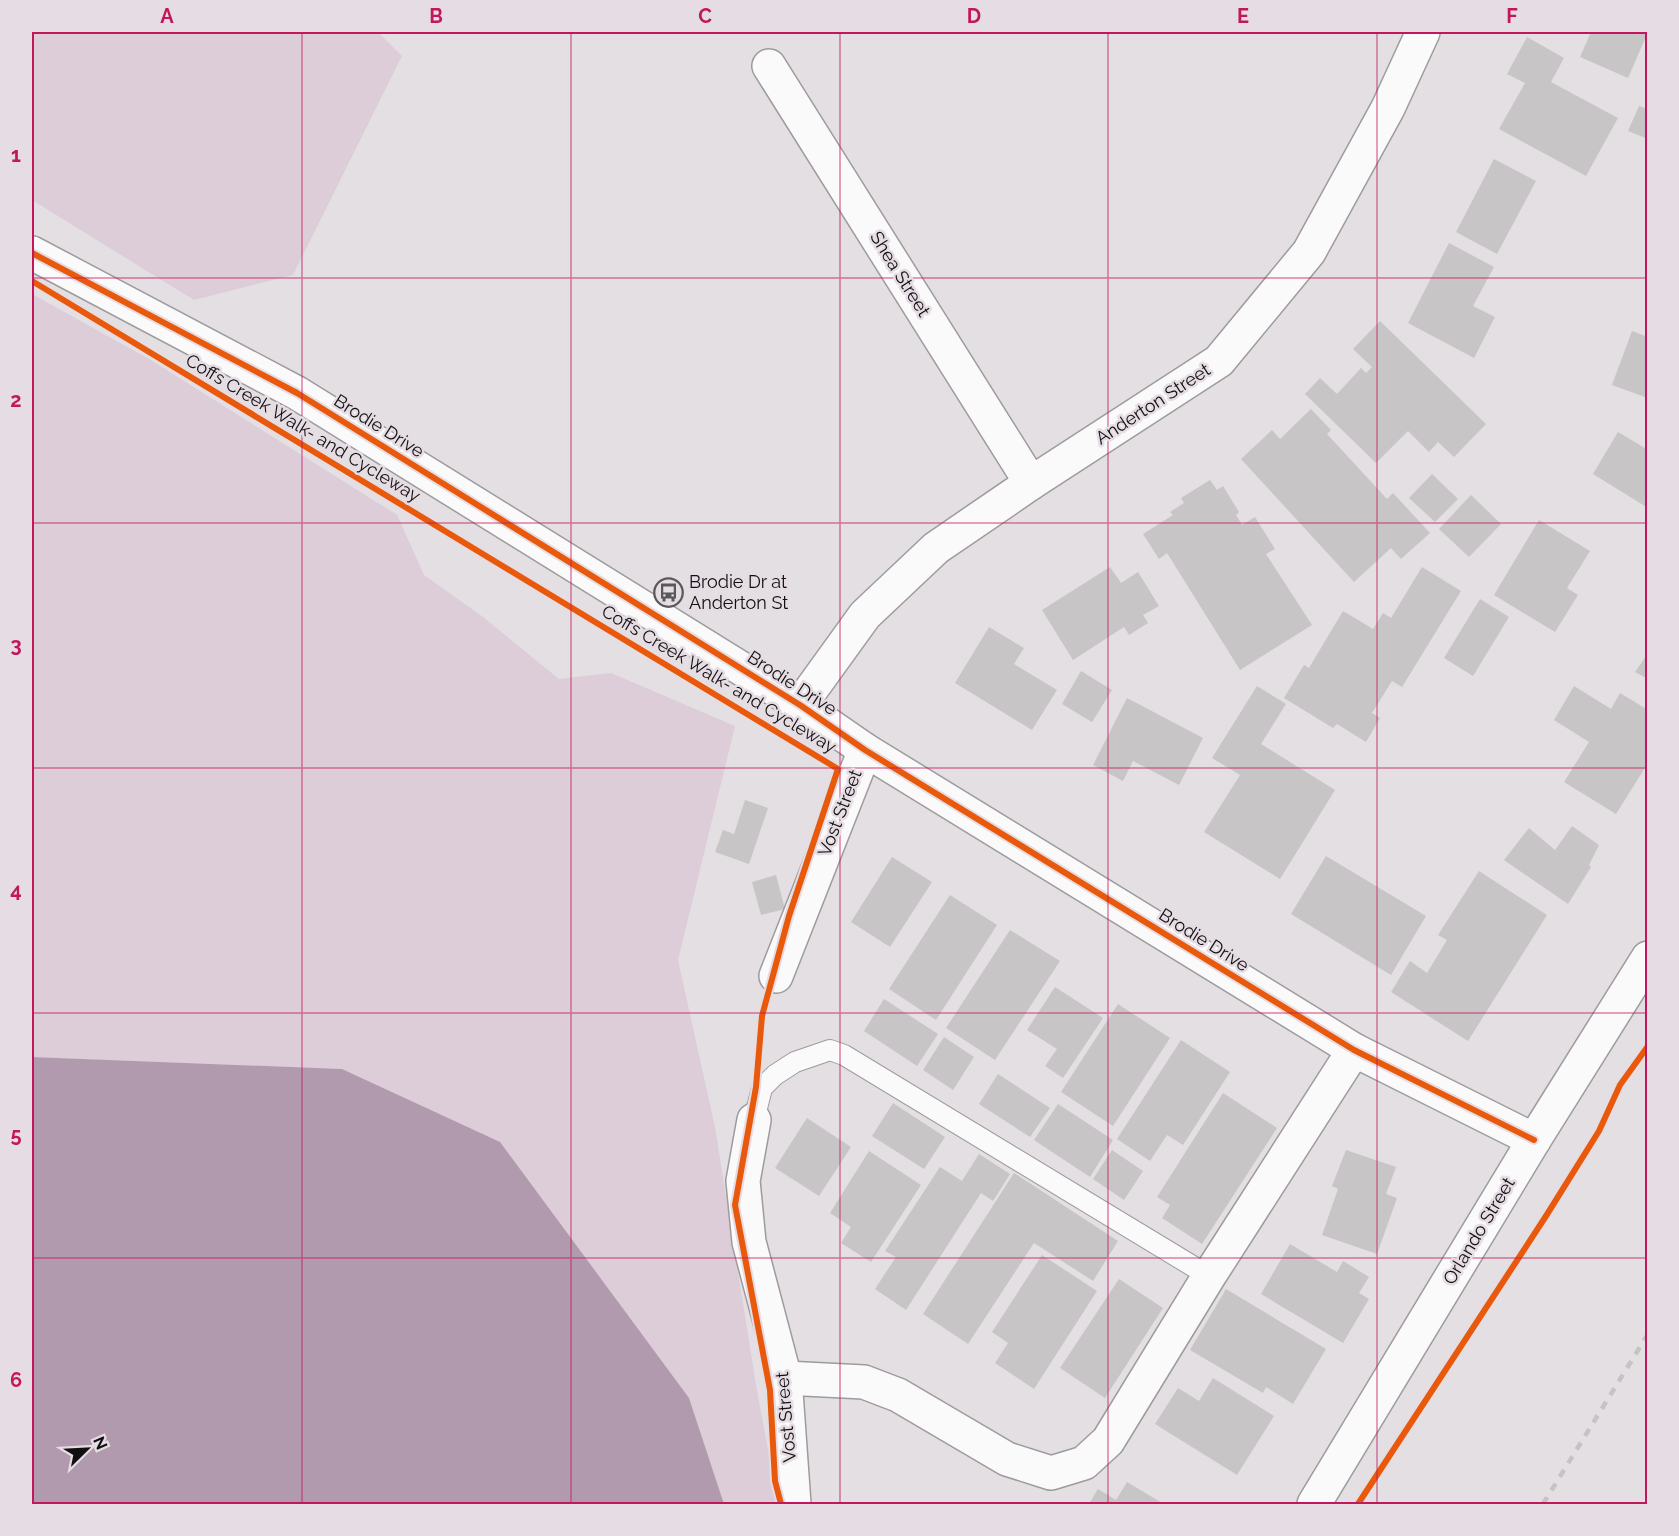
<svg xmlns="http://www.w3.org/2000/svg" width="1679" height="1536" viewBox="0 0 1679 1536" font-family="Raleway,sans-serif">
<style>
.green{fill:#dccdd9}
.water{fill:#b29aae}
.building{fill:#c8c5c7}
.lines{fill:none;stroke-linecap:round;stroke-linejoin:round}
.lane-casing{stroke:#9e9b9d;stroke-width:22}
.street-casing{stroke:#9e9b9d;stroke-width:36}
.secondary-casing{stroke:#9e9b9d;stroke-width:36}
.lane{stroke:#fbfafb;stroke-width:20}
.street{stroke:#fbfafb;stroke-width:33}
.secondary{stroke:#fbfafb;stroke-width:33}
.rail{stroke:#c4c4c4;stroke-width:4.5;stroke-dasharray:8 8;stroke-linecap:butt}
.cycleway-casing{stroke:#e5dde3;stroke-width:10}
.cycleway{stroke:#e8590c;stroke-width:6}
.grid{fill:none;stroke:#c2185b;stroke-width:1.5;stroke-opacity:0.55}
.labels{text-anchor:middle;stroke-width:5;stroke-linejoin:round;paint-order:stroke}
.street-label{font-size:18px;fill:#120f11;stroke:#e5dde3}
.poi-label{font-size:18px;fill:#120f11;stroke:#e5dde3;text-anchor:start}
.neatline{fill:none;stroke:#c2185b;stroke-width:2}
.grid-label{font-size:20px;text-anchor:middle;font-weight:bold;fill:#c2185b}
</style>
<rect width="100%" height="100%" fill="#e3dfe2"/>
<!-- green -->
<g class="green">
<path d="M 32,32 L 378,32 L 402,56 L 293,275 L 194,300 L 32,200 Z"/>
<path d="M 32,294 L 149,359 L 397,515 L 424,575 L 483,617 L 559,679 L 611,673 L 735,726 L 678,960 L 715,1127 L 756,1385 L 778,1504 L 724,1504 L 689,1398 L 342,1069 L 32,1057 Z"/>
</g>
<!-- water -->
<path class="water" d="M 32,1057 L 342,1069 L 500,1142 L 689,1398 L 724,1504 L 32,1504 Z"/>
<!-- building -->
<g class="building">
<path d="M 1591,32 L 1648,32 L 1628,78 L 1580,57 Z"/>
<path d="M 1527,37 L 1564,58 L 1551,82 L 1618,118 L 1586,176 L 1499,129 L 1525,83 L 1507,74 Z"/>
<path d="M 1639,106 L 1648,109 L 1648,139 L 1628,131 Z"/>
<path d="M 1494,159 L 1536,181 L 1497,254 L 1456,232 Z"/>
<path d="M 1449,243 L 1494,267 L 1473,306 L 1495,317 L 1474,358 L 1408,323 Z"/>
<path d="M 1380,321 L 1486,424 L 1454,457 L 1438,442 L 1429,452 L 1408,431 L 1376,463 L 1305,394 L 1320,378 L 1337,394 L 1361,368 L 1366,373 L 1372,367 L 1353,349 Z"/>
<path d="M 1632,331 L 1648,337 L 1648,388 L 1645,397 L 1612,385 Z"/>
<path d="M 1311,409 L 1331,430 L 1327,434 L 1387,499 L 1393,493 L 1430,533 L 1401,559 L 1391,548 L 1354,582 L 1241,459 L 1272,430 L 1280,439 Z"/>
<path d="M 1618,432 L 1648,450 L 1648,508 L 1593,474 Z"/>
<path d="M 1432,474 L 1458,499 L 1435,522 L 1409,498 Z"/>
<path d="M 1210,480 L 1217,490 L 1223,486 L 1239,512 L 1236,515 L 1242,525 L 1255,517 L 1275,549 L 1266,554 L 1312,625 L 1240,670 L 1167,553 L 1159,559 L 1143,534 L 1173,515 L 1170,512 L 1184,503 L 1181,498 Z"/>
<path d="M 1471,495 L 1501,524 L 1469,557 L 1439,529 Z"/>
<path d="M 1539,520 L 1590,551 L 1567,588 L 1578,595 L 1555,632 L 1494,595 Z"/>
<path d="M 1110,567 L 1121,583 L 1138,572 L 1159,606 L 1143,615 L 1148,623 L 1129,635 L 1124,627 L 1073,660 L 1042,610 Z"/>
<path d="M 1422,567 L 1461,591 L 1402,687 L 1392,681 L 1372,713 L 1380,718 L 1366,742 L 1337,724 L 1333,728 L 1284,698 L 1304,665 L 1309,668 L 1343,611 L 1373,629 L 1383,613 L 1391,618 Z"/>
<path d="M 1480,599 L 1509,617 L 1473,676 L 1444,658 Z"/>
<path d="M 989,627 L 1024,648 L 1014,664 L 1057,690 L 1032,730 L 955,683 Z"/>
<path d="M 1648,653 L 1648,679 L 1635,672 Z"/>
<path d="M 1081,671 L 1112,690 L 1092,722 L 1062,704 Z"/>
<path d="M 1257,686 L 1286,704 L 1261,744 L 1335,790 L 1280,879 L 1204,832 L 1240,775 L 1212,758 Z"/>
<path d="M 1574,686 L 1611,709 L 1620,693 L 1648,710 L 1648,739 L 1645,743 L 1648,745 L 1648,763 L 1616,814 L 1564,782 L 1589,742 L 1554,720 Z"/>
<path d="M 1127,698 L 1203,738 L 1179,785 L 1133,761 L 1123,781 L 1093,765 Z"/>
<path d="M 745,800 L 768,808 L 749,864 L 715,852 L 723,830 L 734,834 Z"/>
<path d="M 1572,826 L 1599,845 L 1589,865 L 1591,867 L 1568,904 L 1504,860 L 1529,828 L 1555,850 Z"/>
<path d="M 1326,856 L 1426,916 L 1391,975 L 1291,914 Z"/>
<path d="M 892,857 L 932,882 L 890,947 L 851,922 Z"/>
<path d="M 1479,871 L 1547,915 L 1468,1041 L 1391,992 L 1410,961 L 1427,973 L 1447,940 L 1438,935 Z"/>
<path d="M 776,875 L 785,909 L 761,915 L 752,882 Z"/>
<path d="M 950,895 L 997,925 L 936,1020 L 889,989 Z"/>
<path d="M 1010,930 L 1060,961 L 995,1060 L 946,1028 Z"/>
<path d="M 1055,987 L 1103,1018 L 1063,1078 L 1045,1066 L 1057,1049 L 1027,1030 Z"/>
<path d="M 884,999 L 938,1034 L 917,1066 L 864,1031 Z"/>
<path d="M 1118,1004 L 1170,1038 L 1113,1126 L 1061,1092 Z"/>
<path d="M 944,1037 L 974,1057 L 953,1090 L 923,1070 Z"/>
<path d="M 1181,1040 L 1230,1072 L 1183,1145 L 1167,1135 L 1150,1161 L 1117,1139 Z"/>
<path d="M 998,1074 L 1050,1108 L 1030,1137 L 979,1104 Z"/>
<path d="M 1223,1093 L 1277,1128 L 1202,1244 L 1162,1218 L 1170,1205 L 1157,1197 Z"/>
<path d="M 893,1103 L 945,1137 L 924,1169 L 872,1136 Z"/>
<path d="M 1058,1104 L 1113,1140 L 1090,1177 L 1034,1140 Z"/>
<path d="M 807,1118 L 851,1147 L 819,1196 L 775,1168 Z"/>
<path d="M 1112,1150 L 1143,1171 L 1124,1200 L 1093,1179 Z"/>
<path d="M 1346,1150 L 1396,1167 L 1386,1194 L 1397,1198 L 1377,1254 L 1322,1235 L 1338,1189 L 1332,1186 Z"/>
<path d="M 869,1151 L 921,1185 L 871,1262 L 841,1243 L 851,1227 L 830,1213 Z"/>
<path d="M 979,1154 L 1010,1174 L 993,1201 L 981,1193 L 906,1310 L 875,1289 L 896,1257 L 885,1251 L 940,1167 L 962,1181 Z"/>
<path d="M 1014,1173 L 1118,1241 L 1093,1281 L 1034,1243 L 968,1344 L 923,1314 Z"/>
<path d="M 1290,1244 L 1337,1272 L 1343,1261 L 1369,1277 L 1359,1293 L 1369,1299 L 1343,1343 L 1261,1294 Z"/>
<path d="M 1042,1255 L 1097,1291 L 1034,1389 L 995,1363 L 1008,1343 L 992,1332 Z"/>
<path d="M 1119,1279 L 1163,1308 L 1105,1398 L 1060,1368 Z"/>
<path d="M 1226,1289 L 1326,1349 L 1293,1404 L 1266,1387 L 1263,1393 L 1190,1350 Z"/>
<path d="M 1213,1378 L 1274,1416 L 1237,1475 L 1155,1424 L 1178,1388 L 1199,1401 Z"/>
<path d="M 1127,1482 L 1164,1504 L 1089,1504 L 1098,1489 L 1116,1500 Z"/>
</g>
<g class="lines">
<defs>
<path id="lane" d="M 754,1120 L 762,1088 L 775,1075 L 795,1062 L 830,1050 L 844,1055 L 1209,1276"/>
<g id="street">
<path d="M 769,66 L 1031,483"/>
<path d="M 32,253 L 297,393 L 800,705 L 865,750 L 1354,1050 L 1534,1140"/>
<path d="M 800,705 L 865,615 L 936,548 L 1031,483 L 1219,361 L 1309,252 L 1388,108 L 1423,32"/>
<path d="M 776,976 L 865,750"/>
<path d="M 754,1120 L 743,1181 L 749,1242 L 785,1378 L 794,1504"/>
<path d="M 785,1378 L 864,1382 L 898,1395 L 1007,1459 L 1051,1473 L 1084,1463 L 1108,1441 L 1209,1276 L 1354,1050"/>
</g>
<path id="secondary" d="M 1314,1504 L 1534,1140 L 1648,958"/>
</defs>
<!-- lane casing -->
<use href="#lane" class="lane-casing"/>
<!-- street casing -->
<use href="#street" class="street-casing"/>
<!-- secondary casing -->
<use href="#secondary" class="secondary-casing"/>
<!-- lane -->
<use href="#lane" class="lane"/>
<!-- street -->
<use href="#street" class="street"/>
<!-- secondary -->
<use href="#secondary" class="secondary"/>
<!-- rail -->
<path class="rail" d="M 1543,1504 L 1648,1334"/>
<defs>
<g id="cycleway">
<path d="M 32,253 L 297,393 L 800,705 L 865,750 L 1354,1050 L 1534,1140"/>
<path d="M 32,281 L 838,769 L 789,916 L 762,1016 L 756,1087 L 735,1205 L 770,1390 L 775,1481 L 781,1504"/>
<path d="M 1358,1504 L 1546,1216 L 1599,1131 L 1620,1085 L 1648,1046"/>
</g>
</defs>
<!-- cycleway casing -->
<use href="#cycleway" class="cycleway-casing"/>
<!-- cycleway -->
<use href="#cycleway" class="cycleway"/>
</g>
<!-- grid -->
<path class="grid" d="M 302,32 L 302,1504M 571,32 L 571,1504M 840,32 L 840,1504M 1108,32 L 1108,1504M 1377,32 L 1377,1504M 32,278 L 1648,278M 32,523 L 1648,523M 32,768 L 1648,768M 32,1013 L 1648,1013M 32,1258 L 1648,1258"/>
<!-- icons -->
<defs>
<symbol id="bus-ring" viewBox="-11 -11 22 22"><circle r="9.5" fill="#e5dde3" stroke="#5b585a" stroke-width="1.5"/><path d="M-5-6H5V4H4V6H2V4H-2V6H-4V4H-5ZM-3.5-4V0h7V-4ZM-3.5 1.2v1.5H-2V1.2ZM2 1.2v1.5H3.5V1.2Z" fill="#5b585a"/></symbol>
</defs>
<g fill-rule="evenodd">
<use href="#bus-ring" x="652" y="576" width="33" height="33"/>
</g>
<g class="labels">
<!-- street labels -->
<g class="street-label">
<text transform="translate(900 274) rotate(58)" y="6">Shea Street</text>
<text transform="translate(1153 404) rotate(-33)" y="6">Anderton Street</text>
<text transform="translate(379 426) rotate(32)" y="6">Brodie Drive</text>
<text transform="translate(303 428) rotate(31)" y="6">Coffs Creek Walk- and Cycleway</text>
<text transform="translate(719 679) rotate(31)" y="6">Coffs Creek Walk- and Cycleway</text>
<text transform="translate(792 683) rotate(33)" y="6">Brodie Drive</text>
<text transform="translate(840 813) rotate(-69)" y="6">Vost Street</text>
<text transform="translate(1204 940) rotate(32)" y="6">Brodie Drive</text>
<text transform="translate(1479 1231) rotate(-59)" y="6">Orlando Street</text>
<text transform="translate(786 1417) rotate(-95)" y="6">Vost Street</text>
</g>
<!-- poi labels -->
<g class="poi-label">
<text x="689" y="588">Brodie Dr at<tspan x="689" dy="21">Anderton St</tspan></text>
</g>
</g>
<!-- border -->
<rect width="1679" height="1536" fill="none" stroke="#e5dde3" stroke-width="66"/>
<!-- north arrow -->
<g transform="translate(87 1449) rotate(66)" stroke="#e5dde3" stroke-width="4.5" paint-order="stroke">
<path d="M0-4.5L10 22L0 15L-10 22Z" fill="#120f11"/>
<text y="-9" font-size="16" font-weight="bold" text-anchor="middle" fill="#120f11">N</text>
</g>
<rect x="33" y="33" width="1613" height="1470" class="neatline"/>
<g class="grid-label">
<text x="167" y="23">A</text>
<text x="436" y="23">B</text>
<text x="705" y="23">C</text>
<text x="974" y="23">D</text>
<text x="1243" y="23">E</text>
<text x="1512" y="23">F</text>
<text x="16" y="162">1</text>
<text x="16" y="407">2</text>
<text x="16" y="652">3</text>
<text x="16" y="897">4</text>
<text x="16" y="1142">5</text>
<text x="16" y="1387">6</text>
</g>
</svg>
